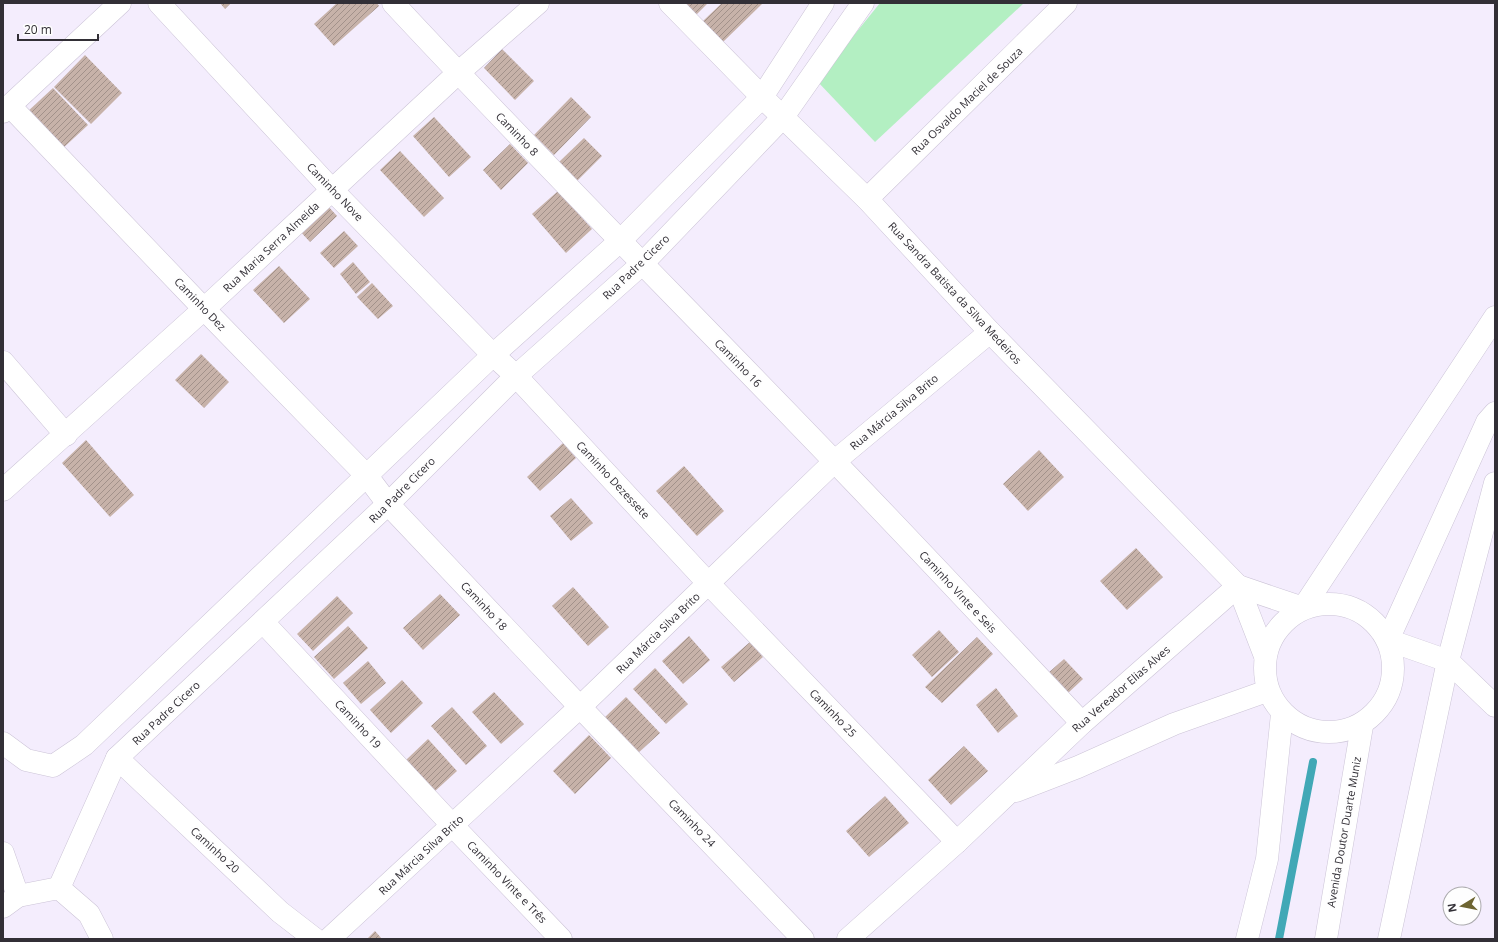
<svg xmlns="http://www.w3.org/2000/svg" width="1498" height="942" viewBox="0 0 1498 942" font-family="'Open Sans',sans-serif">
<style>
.green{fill:#b3efc2}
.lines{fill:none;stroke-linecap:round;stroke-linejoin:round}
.stream{stroke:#41a8b6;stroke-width:8}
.building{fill:url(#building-hatch)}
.minor-casing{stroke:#ccc4d7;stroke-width:23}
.tertiary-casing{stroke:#ccc4d7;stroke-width:23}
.minor{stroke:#fff;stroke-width:22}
.tertiary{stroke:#fff;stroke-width:22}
.labels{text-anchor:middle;stroke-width:4;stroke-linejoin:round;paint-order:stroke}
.street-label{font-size:11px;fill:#322f36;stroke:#fefefe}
</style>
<defs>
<pattern id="building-hatch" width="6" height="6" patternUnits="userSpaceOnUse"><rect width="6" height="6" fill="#c7b2a9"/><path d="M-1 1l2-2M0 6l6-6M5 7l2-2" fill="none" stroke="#a2918a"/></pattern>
</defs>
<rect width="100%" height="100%" fill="#f4edfd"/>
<!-- green -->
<path class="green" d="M 880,3 L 1024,3 L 875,142 L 817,81 Z"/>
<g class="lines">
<!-- stream -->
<path class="stream" d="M 1279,939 L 1313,762"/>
</g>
<!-- building -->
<g class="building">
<path d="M 220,3 L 231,3 L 225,9 Z"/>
<path d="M 337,3 L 377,3 L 379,6 L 334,46 L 314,24 Z"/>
<path d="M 685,3 L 708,3 L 696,15 Z"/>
<path d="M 722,3 L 763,3 L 723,42 L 703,21 Z"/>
<path d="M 502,49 L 534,81 L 515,100 L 484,68 Z"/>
<path d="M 85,55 L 122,93 L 91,124 L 54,87 Z"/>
<path d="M 53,88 L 88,125 L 61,150 L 26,113 Z"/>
<path d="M 571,97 L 591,117 L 554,155 L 534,135 Z"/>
<path d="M 434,117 L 471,157 L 449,177 L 413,136 Z"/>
<path d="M 584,138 L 602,156 L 577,181 L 559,162 Z"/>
<path d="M 510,144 L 528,163 L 501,190 L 483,170 Z"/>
<path d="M 400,151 L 444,198 L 424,217 L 380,170 Z"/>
<path d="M 558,191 L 592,229 L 566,253 L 532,214 Z"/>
<path d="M 326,204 L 337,216 L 310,242 L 298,229 Z"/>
<path d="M 344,231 L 358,246 L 334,268 L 320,253 Z"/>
<path d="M 353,262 L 370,282 L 356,294 L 340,274 Z"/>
<path d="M 279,266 L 310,299 L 284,323 L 253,290 Z"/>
<path d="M 372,283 L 393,306 L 378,319 L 357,297 Z"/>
<path d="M 201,354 L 229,382 L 204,408 L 175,380 Z"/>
<path d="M 86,440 L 134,495 L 110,517 L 62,463 Z"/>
<path d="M 563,443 L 576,458 L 540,491 L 527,477 Z"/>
<path d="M 1039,450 L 1064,477 L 1028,511 L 1003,484 Z"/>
<path d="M 684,466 L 724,511 L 697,536 L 656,491 Z"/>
<path d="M 571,498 L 593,523 L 571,541 L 550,516 Z"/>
<path d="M 1136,548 L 1163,577 L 1127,610 L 1100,581 Z"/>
<path d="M 573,587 L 609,627 L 588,646 L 552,606 Z"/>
<path d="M 440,594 L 460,615 L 423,650 L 403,628 Z"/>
<path d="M 337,596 L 353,613 L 313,651 L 297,634 Z"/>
<path d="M 348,626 L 368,648 L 334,679 L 314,657 Z"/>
<path d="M 939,630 L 959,652 L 932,677 L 912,655 Z"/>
<path d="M 689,636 L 710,660 L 683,684 L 662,661 Z"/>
<path d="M 977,637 L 993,654 L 942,703 L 925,687 Z"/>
<path d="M 750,642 L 763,657 L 734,682 L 721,667 Z"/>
<path d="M 1064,659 L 1083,679 L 1067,694 L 1047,674 Z"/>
<path d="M 368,661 L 386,683 L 361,704 L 343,683 Z"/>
<path d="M 655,668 L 688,704 L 666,724 L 633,689 Z"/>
<path d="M 402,680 L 423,703 L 391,733 L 370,710 Z"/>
<path d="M 996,688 L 1018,716 L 998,733 L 976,705 Z"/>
<path d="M 494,692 L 524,724 L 501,744 L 472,712 Z"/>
<path d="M 626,697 L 660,733 L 637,754 L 603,719 Z"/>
<path d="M 452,707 L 487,746 L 466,765 L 431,726 Z"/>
<path d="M 589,735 L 611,758 L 575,794 L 553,771 Z"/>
<path d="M 428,739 L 457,771 L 434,792 L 405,761 Z"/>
<path d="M 964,746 L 988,771 L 951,805 L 928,780 Z"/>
<path d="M 885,796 L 909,823 L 869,857 L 846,831 Z"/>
<path d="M 375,931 L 382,939 L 367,939 Z"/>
</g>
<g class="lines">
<defs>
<g id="minor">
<path d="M 159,3 L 333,191 L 493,355 L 516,376 L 709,584 L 957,842"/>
<path d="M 393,3 C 537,158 687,308 834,461 C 917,547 999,635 1082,723"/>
<path d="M 10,106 L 204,309 L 367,476 L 388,504 L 580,707 L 803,939"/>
<path d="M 3,112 L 120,3"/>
<path d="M 867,199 L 1066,3"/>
<path d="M 3,362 L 66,435"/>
<path d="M 3,490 L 204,309 L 458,73 L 538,3"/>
<path d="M 263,622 L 453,826 L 561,939"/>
<path d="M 1388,640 L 1448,661 L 1495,706"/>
<path d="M 3,743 L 26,760 L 53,766 L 84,745 L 493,355 L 620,241 L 762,97 L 823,3"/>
<path d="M 117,758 L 280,912 L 315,939"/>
<path d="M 1016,791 L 1078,767 L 1174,724 L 1267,691"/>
<path d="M 3,853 L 18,896"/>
<path d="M 59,888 L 117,758 L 388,504 L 516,376 L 642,264 L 783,117 L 863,3"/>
<path d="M 3,907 L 18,896 L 59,888 L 89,914 L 102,939"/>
<path d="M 329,939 L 580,707 L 835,461 L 990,332"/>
<path d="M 848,939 L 957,842 L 1082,723 L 1238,586"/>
<path d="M 1389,939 L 1448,661 L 1495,483"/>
</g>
<g id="tertiary">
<path d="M 670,3 L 762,97 L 867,199 L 990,332 L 1238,586 L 1265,656"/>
<path d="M 1238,586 L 1303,608 L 1495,317"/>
<circle cx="1329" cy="668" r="64"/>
<path d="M 1388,640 L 1487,422 L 1495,413"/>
<path d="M 1247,939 L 1267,859 L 1282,714"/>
<path d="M 1326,939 L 1362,726"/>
</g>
</defs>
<!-- minor casing -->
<use href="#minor" class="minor-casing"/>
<!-- tertiary casing -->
<use href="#tertiary" class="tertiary-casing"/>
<!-- minor -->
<use href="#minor" class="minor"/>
<!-- tertiary -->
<use href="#tertiary" class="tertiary"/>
</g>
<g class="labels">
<!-- street labels -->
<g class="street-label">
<text transform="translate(967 101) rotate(-44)" y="4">Rua Osvaldo Maciel de Souza</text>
<text transform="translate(517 134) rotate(46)" y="4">Caminho 8</text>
<text transform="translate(335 192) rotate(46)" y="4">Caminho Nove</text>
<text transform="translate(271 247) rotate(-43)" y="4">Rua Maria Serra Almeida</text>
<text transform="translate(636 267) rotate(-44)" y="4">Rua Padre Cicero</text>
<text transform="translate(955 293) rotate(47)" y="4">Rua Sandra Batista da Silva Medeiros</text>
<text transform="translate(200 304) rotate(46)" y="4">Caminho Dez</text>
<text transform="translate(738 363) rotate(46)" y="4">Caminho 16</text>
<text transform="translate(894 412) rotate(-40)" y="4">Rua Márcia Silva Brito</text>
<text transform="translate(613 480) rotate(47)" y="4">Caminho Dezessete</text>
<text transform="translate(402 490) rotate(-45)" y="4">Rua Padre Cicero</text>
<text transform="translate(958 592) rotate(47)" y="4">Caminho Vinte e Seis</text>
<text transform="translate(484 606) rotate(47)" y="4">Caminho 18</text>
<text transform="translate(658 633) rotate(-44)" y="4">Rua Márcia Silva Brito</text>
<text transform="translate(1121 689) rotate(-41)" y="4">Rua Vereador Elias Alves</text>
<text transform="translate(166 713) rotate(-43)" y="4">Rua Padre Cicero</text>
<text transform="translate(833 713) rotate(46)" y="4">Caminho 25</text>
<text transform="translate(358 724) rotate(47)" y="4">Caminho 19</text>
<text transform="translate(692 823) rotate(46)" y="4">Caminho 24</text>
<text transform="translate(1344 832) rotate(-80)" y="4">Avenida Doutor Duarte Muniz</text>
<text transform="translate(215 850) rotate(43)" y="4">Caminho 20</text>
<text transform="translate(421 855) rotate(-43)" y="4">Rua Márcia Silva Brito</text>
<text transform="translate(507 882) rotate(46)" y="4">Caminho Vinte e Três</text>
</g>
</g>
<!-- border -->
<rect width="1498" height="942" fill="none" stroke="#322f36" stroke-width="8"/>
<!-- north arrow -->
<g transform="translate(1462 906) rotate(260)"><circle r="19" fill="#fefefe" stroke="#acabae"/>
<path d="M0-3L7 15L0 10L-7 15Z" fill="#6d6431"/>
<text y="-6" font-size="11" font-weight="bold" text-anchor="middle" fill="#322f36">N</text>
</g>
<!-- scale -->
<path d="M18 34v6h80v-6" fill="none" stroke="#322f36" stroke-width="2"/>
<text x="24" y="34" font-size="12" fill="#322f36" stroke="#fefefe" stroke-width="3" paint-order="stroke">20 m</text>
</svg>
